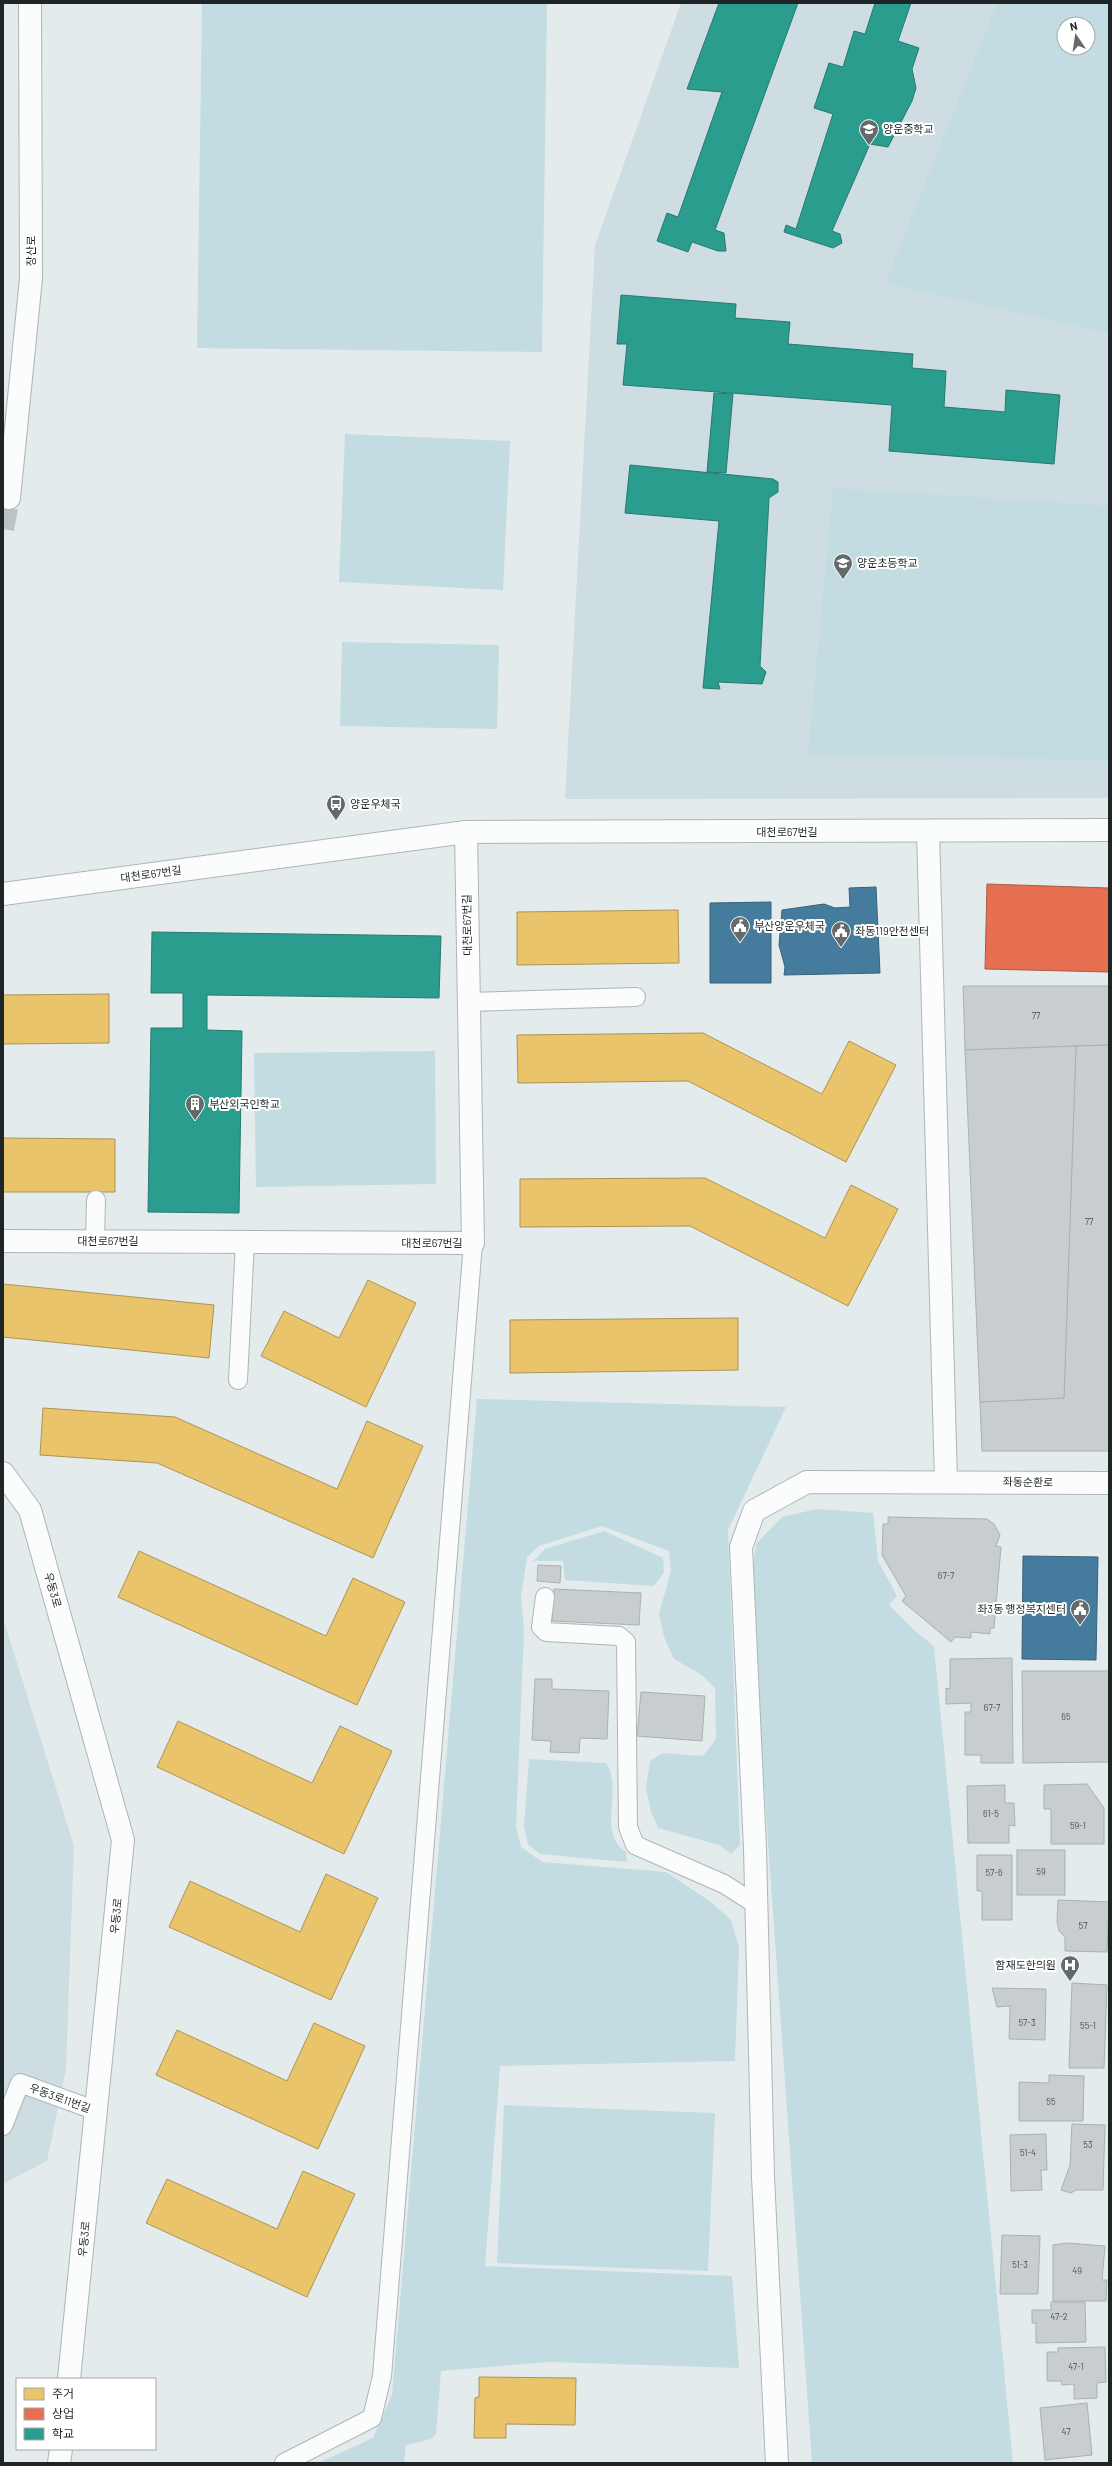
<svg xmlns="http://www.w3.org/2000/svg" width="1112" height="2466" viewBox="0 0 1112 2466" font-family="Barlow,'Noto Sans KR',sans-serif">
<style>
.built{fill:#cedde1;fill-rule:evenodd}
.green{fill:#c3dce1;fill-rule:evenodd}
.homes{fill:#e9c46a;stroke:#ac9456}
.shops{fill:#e76f51;stroke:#ab5944}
.schools{fill:#2a9d8f;stroke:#277970}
.public{fill:#457b9d;stroke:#3a6179}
.building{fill:#c8ced0;stroke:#aab1b2}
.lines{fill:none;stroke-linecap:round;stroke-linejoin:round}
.highway-tunnel{stroke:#bcc3c5;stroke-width:22;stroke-dasharray:22 11;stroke-linecap:butt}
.lane-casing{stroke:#afb5b7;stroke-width:20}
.street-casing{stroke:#afb5b7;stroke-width:24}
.secondary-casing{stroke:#afb5b7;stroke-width:24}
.highway-casing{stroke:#afb5b7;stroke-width:24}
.lane{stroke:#fbfcfc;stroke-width:18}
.street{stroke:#fbfcfc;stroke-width:22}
.secondary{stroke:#fbfcfc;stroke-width:22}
.highway{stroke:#fbfcfc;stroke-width:22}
.labels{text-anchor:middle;stroke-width:4;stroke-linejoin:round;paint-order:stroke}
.number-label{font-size:9px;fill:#494f50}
.poi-label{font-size:11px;fill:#1f2526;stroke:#fff;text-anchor:start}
.street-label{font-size:11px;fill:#1f2526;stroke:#fff}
</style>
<rect width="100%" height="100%" fill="#e3ebed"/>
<!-- built -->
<g class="built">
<path d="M 681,3 L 1109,3 L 1109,798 L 565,799 L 595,245 ZM 1064,24 L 1088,24 L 1088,48 L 1064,48 Z"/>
<path d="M 3,1618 L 74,1846 L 66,2069 L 47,2161 L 3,2184 Z"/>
</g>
<!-- green -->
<g class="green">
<path d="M 202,3 L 547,3 L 542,352 L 197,348 Z"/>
<path d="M 997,3 L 1109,3 L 1109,333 L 885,283 ZM 1064,24 L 1088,24 L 1088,48 L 1064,48 Z"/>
<path d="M 345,434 L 510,441 L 503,590 L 339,582 Z"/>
<path d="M 833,488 L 1109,506 L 1109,760 L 808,754 Z"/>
<path d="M 342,642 L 499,645 L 497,729 L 340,726 Z"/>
<path d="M 435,1051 L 436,1184 L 256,1187 L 254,1053 Z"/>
<path d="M 477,1399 L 786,1407 L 728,1530 L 740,1845 L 731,1854 L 719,1845 L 658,1828 L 651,1812 L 646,1788 L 650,1761 L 663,1753 L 703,1756 L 716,1739 L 715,1688 L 702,1675 L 674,1659 L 664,1637 L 659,1614 L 671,1571 L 669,1551 L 602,1526 L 539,1546 L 527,1557 L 521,1597 L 524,1630 L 516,1827 L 521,1847 L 542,1862 L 666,1872 L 711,1902 L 731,1920 L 739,1947 L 735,2061 L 500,2066 L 485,2266 L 732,2276 L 739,2368 L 550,2362 L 441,2371 L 436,2434 L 431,2439 L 406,2445 L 404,2463 L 318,2463 L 373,2438 L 392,2395 Z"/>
<path d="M 817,1509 L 873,1513 L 878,1561 L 897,1596 L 889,1605 L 914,1630 L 934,1646 L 1013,2463 L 812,2463 L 750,1587 L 756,1544 L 782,1517 Z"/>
<path d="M 604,1531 L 663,1558 L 664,1572 L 654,1586 L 565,1580 L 563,1561 L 533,1561 L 545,1549 Z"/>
<path d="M 529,1759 L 606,1763 C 624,1788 596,1833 626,1852 L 627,1862 L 540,1854 L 528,1844 L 524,1826 Z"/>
<path d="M 504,2105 L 715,2113 L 708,2271 L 497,2263 Z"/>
</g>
<!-- homes -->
<g class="homes">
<path d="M 678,910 L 679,963 L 517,965 L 517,912 Z"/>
<path d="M 109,994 L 109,1043 L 3,1044 L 3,995 Z"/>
<path d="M 703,1033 L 822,1094 L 849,1041 L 896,1065 L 846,1162 L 688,1081 L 518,1083 L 517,1035 Z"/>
<path d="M 3,1138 L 115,1139 L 115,1192 L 3,1192 Z"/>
<path d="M 705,1178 L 825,1238 L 851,1185 L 898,1209 L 848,1306 L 690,1226 L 520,1227 L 520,1179 Z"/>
<path d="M 368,1280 L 416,1303 L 366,1407 L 261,1356 L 284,1311 L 339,1338 Z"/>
<path d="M 3,1284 L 214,1305 L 209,1358 L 3,1337 Z"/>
<path d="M 738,1318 L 738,1370 L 510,1373 L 510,1320 Z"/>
<path d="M 43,1408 L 175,1417 L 337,1489 L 367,1421 L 423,1446 L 373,1558 L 157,1463 L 40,1455 Z"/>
<path d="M 139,1551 L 326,1636 L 353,1578 L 405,1602 L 357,1705 L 118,1597 Z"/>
<path d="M 178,1721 L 312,1783 L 340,1726 L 392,1751 L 344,1854 L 157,1767 Z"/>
<path d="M 326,1874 L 378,1898 L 331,2000 L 169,1927 L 190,1881 L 300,1932 Z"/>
<path d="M 314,2023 L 365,2046 L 318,2149 L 156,2075 L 177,2030 L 287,2081 Z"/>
<path d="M 303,2171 L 355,2194 L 307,2297 L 146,2223 L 167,2179 L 277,2229 Z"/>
<path d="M 479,2377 L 576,2378 L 575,2425 L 506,2424 L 506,2438 L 474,2438 L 475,2398 L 479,2397 Z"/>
</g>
<!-- shops -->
<path class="shops" d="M 987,884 L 1109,888 L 1109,972 L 985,969 Z"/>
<!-- schools -->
<g class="schools">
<path d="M 719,3 L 798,3 L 715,230 L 724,233 L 726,251 L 718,251 L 692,242 L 688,252 L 657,241 L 667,213 L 678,217 L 722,92 L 687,89 Z"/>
<path d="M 875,3 L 911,3 L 898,41 L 919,48 L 912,69 L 916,88 L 912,101 L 888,147 L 870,144 L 832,231 L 840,234 L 842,243 L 833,248 L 784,232 L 786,225 L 796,229 L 833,114 L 814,108 L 829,63 L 843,67 L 854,31 L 865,34 Z"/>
<path d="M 621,295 L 736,304 L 735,318 L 790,322 L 788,344 L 913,354 L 912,368 L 946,371 L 944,407 L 1005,412 L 1006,390 L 1060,395 L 1054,464 L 889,451 L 892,405 L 623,385 L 627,344 L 617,344 Z"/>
<path d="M 714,393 L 733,394 L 726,473 L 707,472 Z"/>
<path d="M 630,465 L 773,479 L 778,482 L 778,492 L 769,498 L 760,666 L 766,672 L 762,684 L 718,682 L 720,689 L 703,688 L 719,521 L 625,513 Z"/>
<path d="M 152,932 L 441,936 L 439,998 L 207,995 L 207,1030 L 242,1031 L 239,1213 L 148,1212 L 151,1028 L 183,1028 L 183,993 L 151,993 Z"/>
</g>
<!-- public -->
<g class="public">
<path d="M 876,887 L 880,973 L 784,975 L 785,967 L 779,945 L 782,910 L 824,904 L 835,908 L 850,907 L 849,888 Z"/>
<path d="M 771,902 L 771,983 L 710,983 L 710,903 Z"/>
<path d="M 1023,1556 L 1098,1557 L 1096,1660 L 1022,1659 Z"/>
</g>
<!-- building -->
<g class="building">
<path d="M 963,986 L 1109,986 L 1109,1045 L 965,1050 Z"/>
<path d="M 1109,1045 L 1109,1451 L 982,1451 L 980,1402 L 1064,1398 L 1076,1046 Z"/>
<path d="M 1076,1046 L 1064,1398 L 980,1402 L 965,1050 Z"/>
<path d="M 888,1517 L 987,1519 L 994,1524 L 1000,1535 L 996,1546 L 1001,1547 L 994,1628 L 990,1628 L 990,1634 L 971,1632 L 971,1638 L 955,1637 L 951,1642 L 902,1601 L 906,1596 L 882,1555 L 883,1524 L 888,1524 Z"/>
<path d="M 538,1565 L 561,1566 L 560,1583 L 537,1581 Z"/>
<path d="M 554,1589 L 641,1593 L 639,1625 L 552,1621 Z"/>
<path d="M 1012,1658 L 1013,1763 L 981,1763 L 981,1755 L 965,1755 L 965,1712 L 971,1712 L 971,1703 L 946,1704 L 946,1688 L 950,1689 L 950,1659 Z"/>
<path d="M 1022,1671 L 1109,1671 L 1109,1762 L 1023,1763 Z"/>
<path d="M 535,1679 L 552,1679 L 552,1689 L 609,1691 L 607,1739 L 580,1738 L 579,1753 L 550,1752 L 551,1741 L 532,1740 Z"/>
<path d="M 641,1692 L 705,1696 L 702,1741 L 637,1736 Z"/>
<path d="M 1087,1784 L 1104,1808 L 1104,1844 L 1051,1844 L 1051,1809 L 1044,1809 L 1044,1785 Z"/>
<path d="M 1005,1785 L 1005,1803 L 1014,1803 L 1015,1826 L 1009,1825 L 1009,1843 L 968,1843 L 967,1786 Z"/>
<rect x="1017" y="1850" width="48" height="45"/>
<path d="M 977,1855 L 1012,1855 L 1012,1920 L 982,1920 L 982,1891 L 977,1891 Z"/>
<path d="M 1058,1900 L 1109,1902 L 1107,1952 L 1065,1951 L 1065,1937 L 1059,1931 L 1057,1922 Z"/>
<path d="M 1072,1983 L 1107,1985 L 1104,2068 L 1069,2068 Z"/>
<path d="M 992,1988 L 1046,1989 L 1045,2040 L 1009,2039 L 1010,2006 L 997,2007 Z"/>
<path d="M 1049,2075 L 1084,2076 L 1083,2121 L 1019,2121 L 1019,2082 L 1049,2083 Z"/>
<path d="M 1072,2124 L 1105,2125 L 1103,2190 L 1076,2190 L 1071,2193 L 1061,2190 L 1070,2165 Z"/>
<path d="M 1046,2134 L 1047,2170 L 1041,2170 L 1042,2190 L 1011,2191 L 1010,2135 Z"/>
<path d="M 1002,2235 L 1040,2236 L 1038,2294 L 1000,2294 Z"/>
<path d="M 1067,2243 L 1105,2246 L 1102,2280 L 1107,2280 L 1106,2301 L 1053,2301 L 1053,2245 Z"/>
<path d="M 1051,2302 L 1085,2302 L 1086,2342 L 1036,2343 L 1036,2323 L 1032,2323 L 1032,2310 L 1051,2310 Z"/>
<path d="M 1105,2347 L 1106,2382 L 1097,2383 L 1097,2398 L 1074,2399 L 1074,2384 L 1062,2385 L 1061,2381 L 1047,2381 L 1047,2352 L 1058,2352 L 1058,2348 Z"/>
<path d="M 1087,2403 L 1092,2455 L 1045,2460 L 1040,2408 Z"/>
</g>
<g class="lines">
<!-- highway-tunnel -->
<path class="highway-tunnel" d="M 3,529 L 9,498"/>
<defs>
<g id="lane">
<path d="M 469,1002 L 636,997"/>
<path d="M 95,1241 L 96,1200"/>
<path d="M 238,1380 L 245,1242"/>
<path d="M 545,1597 L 541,1627 L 546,1632 L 619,1636 L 626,1642 L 628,1827 L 635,1845 L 724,1884 L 757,1905"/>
<path d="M 3,2126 L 20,2083 L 97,2111"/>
<path d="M 284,2463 L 372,2418 L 382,2376 L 473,1243"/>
</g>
<g id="street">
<path d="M 928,831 L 946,1481"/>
<path d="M 3,1241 L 473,1243 L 466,832"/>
<path d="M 3,1473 L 30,1510 L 123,1840 L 69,2379"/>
<path d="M 59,2463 L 61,2449"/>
<path d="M 777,2463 L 763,2177 L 755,1848 L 741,1547 L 754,1511 L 807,1482 L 1109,1483"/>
</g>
<path id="secondary" d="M 3,894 L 466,832 L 1109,830"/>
<path id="highway" d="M 9,498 L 31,278 L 30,3"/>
</defs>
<!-- lane casing -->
<use href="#lane" class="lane-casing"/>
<!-- street casing -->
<use href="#street" class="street-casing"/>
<!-- secondary casing -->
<use href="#secondary" class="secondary-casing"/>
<!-- highway casing -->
<use href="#highway" class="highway-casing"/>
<!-- lane -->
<use href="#lane" class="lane"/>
<!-- street -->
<use href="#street" class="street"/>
<!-- secondary -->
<use href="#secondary" class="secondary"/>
<!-- highway -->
<use href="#highway" class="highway"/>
</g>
<!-- icons -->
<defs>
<symbol id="school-pin" viewBox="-11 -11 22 30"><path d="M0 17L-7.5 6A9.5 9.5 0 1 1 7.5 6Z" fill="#646a6c" stroke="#fff"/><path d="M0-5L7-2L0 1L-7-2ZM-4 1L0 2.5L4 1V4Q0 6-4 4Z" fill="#fff"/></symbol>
<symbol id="bus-pin" viewBox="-11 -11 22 30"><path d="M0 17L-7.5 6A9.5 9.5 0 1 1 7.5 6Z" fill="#646a6c" stroke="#fff"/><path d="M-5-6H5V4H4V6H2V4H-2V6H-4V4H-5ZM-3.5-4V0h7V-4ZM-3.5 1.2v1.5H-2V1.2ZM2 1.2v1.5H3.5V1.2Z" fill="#fff"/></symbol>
<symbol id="civic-pin" viewBox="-11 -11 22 30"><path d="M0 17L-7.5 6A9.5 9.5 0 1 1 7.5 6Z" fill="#646a6c" stroke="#fff"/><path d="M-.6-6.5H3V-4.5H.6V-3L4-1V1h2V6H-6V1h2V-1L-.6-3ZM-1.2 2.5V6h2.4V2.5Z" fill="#fff"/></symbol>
<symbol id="building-pin" viewBox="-11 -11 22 30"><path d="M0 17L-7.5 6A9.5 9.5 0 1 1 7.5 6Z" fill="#646a6c" stroke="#fff"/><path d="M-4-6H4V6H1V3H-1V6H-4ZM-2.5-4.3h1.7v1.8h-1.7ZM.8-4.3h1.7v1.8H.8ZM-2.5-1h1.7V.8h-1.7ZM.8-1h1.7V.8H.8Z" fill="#fff"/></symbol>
<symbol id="hospital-pin" viewBox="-11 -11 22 30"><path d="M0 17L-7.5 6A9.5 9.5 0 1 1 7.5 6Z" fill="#646a6c" stroke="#fff"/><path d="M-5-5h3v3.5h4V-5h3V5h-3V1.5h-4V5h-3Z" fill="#fff"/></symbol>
</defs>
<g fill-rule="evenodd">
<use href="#school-pin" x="858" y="118" width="22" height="30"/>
<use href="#school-pin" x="832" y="552" width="22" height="30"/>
<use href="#bus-pin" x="325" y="793" width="22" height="30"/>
<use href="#civic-pin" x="729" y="915" width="22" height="30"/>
<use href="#civic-pin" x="830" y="920" width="22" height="30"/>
<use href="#building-pin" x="184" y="1093" width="22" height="30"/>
<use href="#civic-pin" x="1069" y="1598" width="22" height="30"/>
<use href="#hospital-pin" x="1059" y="1954" width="22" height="30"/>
</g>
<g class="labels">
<!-- number labels -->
<g class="number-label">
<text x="1036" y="1019">77</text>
<text x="1089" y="1225">77</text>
<text x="946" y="1579">67-7</text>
<text x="992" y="1711">67-7</text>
<text x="1066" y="1720">65</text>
<text x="991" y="1817">61-5</text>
<text x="1078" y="1829">59-1</text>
<text x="1041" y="1875">59</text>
<text x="994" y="1876">57-6</text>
<text x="1083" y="1929">57</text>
<text x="1027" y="2026">57-3</text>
<text x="1088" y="2029">55-1</text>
<text x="1051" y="2105">55</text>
<text x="1088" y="2148">53</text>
<text x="1028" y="2156">51-4</text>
<text x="1020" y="2268">51-3</text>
<text x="1077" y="2274">49</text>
<text x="1059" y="2320">47-2</text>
<text x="1076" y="2370">47-1</text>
<text x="1066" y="2435">47</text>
</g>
<!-- poi labels -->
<g class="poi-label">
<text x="883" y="133">양운중학교</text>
<text x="857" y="567">양운초등학교</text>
<text x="350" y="808">양운우체국</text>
<text x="754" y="930">부산양운우체국</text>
<text x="855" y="935">좌동119안전센터</text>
<text x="209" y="1108">부산외국인학교</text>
<text x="1066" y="1613" text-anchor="end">좌3동 행정복지센터</text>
<text x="1056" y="1969" text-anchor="end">함재도한의원</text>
</g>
<!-- street labels -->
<g class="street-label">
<text transform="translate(31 251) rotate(-90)" y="4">장산로</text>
<text x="787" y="836">대천로67번길</text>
<text transform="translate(151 874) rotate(-8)" y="4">대천로67번길</text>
<text transform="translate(467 925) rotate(-91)" y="4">대천로67번길</text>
<text x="108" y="1245">대천로67번길</text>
<text x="432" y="1247">대천로67번길</text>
<text transform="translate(1028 1482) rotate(1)" y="4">좌동순환로</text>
<text transform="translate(53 1590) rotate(74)" y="4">우동3로</text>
<text transform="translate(116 1916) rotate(-84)" y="4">우동3로</text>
<text transform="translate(60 2098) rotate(20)" y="4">우동3로11번길</text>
<text transform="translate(84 2239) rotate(-84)" y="4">우동3로</text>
</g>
</g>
<!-- border -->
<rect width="1112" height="2466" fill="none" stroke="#1f2526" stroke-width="8"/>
<!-- legend -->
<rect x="16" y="2378" width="140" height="72" fill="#ffffff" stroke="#a5a8a8"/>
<rect x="24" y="2388" width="20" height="12" fill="#e9c46a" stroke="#a5a8a8"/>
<text x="52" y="2398" font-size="12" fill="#1f2526">주거</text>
<rect x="24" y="2408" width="20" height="12" fill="#e76f51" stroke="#a5a8a8"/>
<text x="52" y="2418" font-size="12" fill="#1f2526">상업</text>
<rect x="24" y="2428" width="20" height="12" fill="#2a9d8f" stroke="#a5a8a8"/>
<text x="52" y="2438" font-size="12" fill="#1f2526">학교</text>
<!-- north arrow -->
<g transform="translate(1076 36) rotate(347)"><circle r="19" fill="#ffffff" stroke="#a5a8a8"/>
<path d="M0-3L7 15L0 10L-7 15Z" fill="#646a6c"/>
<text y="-6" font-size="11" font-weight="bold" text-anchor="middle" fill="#1f2526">N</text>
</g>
</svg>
